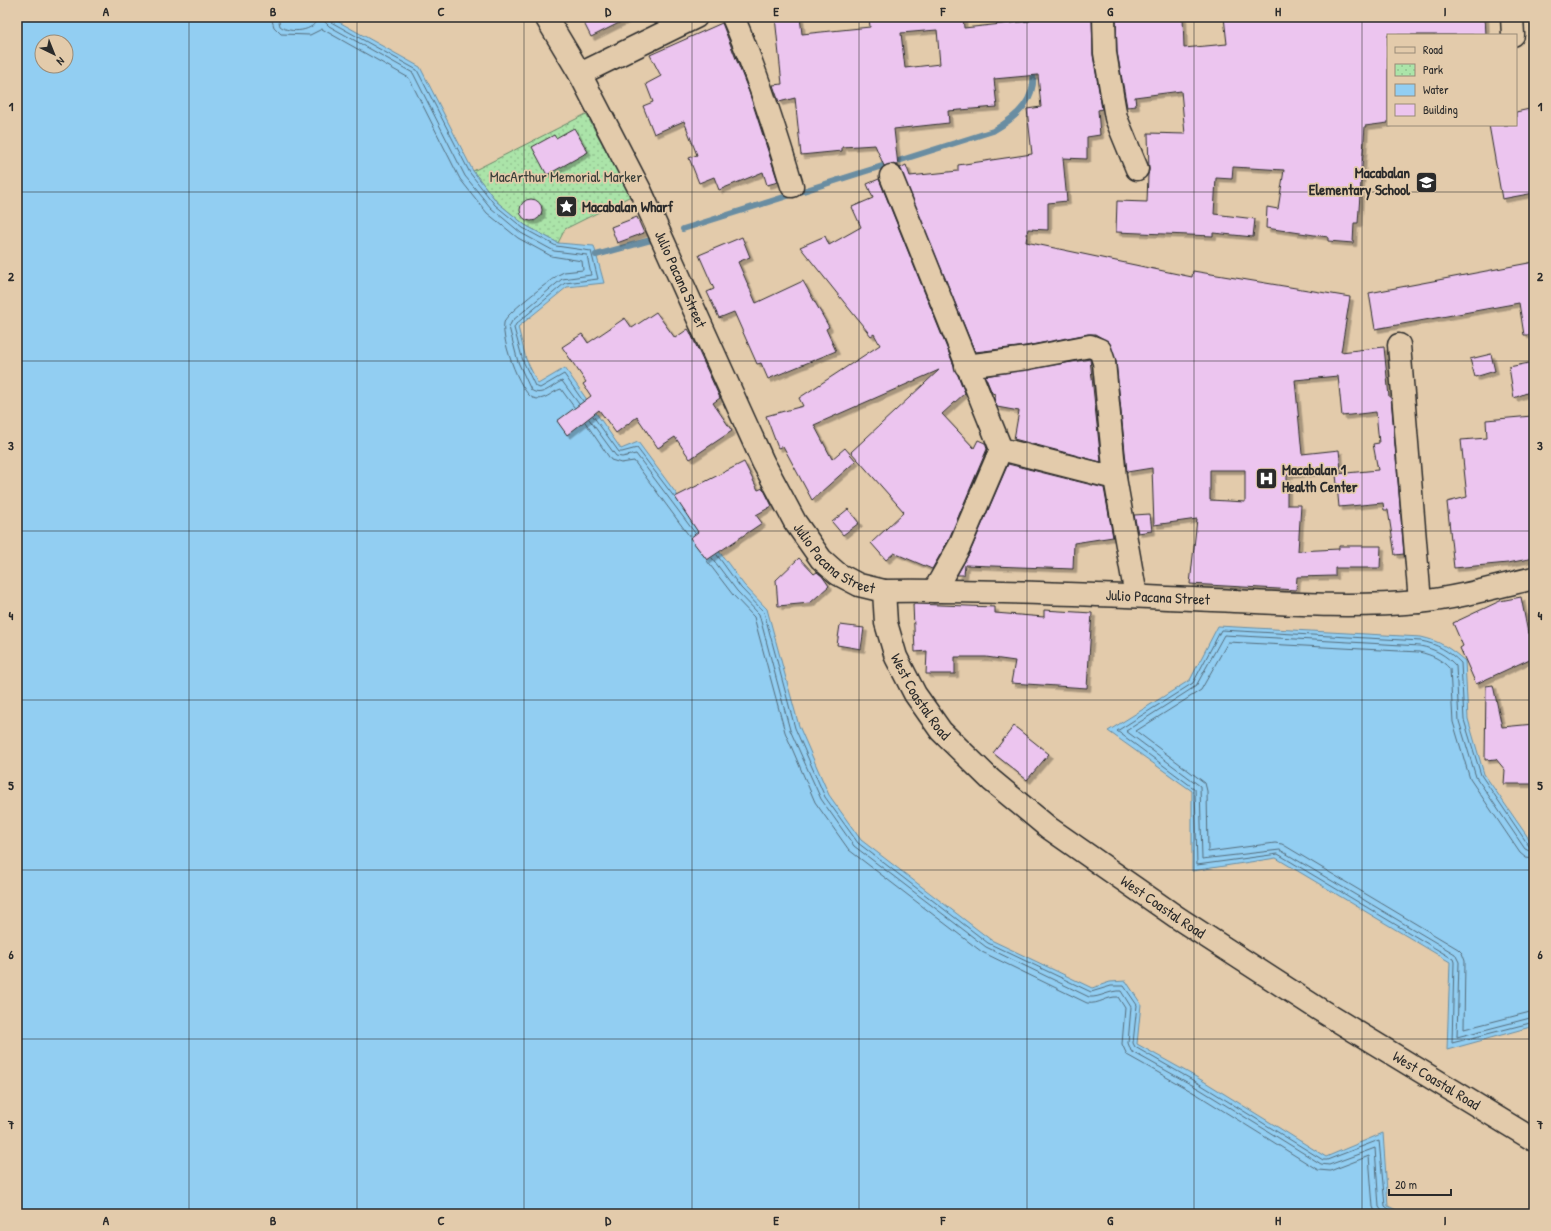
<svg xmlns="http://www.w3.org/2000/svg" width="1551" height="1231" viewBox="0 0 1551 1231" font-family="'Patrick Hand',sans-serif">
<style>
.park{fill:url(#park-dots);stroke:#6b886a}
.water{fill:#92cef2;stroke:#698da2;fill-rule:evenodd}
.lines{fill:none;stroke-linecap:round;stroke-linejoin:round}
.shore{stroke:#546c7b;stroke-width:1}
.stream{stroke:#698da2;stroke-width:6}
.building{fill:#ecc5ef;stroke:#2b2b2b;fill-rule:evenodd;filter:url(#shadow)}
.minor-casing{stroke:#2b2b2b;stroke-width:25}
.tertiary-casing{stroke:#2b2b2b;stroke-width:25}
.secondary-casing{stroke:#2b2b2b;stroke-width:25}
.minor{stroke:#e3cbab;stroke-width:22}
.tertiary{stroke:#e3cbab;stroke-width:22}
.secondary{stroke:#e3cbab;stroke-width:22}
.grid{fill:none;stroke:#2b2b2b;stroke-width:1;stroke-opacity:0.55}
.labels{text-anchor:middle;stroke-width:3.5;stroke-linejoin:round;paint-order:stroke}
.poi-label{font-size:15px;font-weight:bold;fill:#2b2b2b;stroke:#e3cbab;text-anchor:start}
.park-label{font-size:15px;fill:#383e38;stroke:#e3cbab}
.street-label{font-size:15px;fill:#2b2b2b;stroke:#e3cbab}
.neatline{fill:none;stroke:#2b2b2b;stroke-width:1.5}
.grid-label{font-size:13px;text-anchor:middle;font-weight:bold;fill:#2b2b2b}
</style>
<defs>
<pattern id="park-dots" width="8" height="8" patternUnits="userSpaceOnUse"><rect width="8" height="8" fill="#abe4a9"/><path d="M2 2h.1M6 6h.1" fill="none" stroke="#93c492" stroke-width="1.8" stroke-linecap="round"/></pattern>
<filter id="shadow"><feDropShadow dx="3.5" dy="3.5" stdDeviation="0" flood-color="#0004"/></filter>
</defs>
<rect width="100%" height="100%" fill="#e3cbab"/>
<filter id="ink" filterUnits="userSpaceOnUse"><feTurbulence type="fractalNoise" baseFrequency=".025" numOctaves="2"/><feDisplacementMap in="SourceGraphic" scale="8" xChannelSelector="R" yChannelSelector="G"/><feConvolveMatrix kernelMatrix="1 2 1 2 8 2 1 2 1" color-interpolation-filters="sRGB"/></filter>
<g filter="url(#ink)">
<!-- park -->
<path class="park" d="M 586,114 L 631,196 L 565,229 L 558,243 L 525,225 L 497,202 L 473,171 Z"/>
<!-- water -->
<g class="water">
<path d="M 17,17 L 286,17 L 287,20 L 308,20 L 308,17 L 330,17 L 420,67 L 473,171 L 497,202 L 525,225 L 558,243 L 594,246 L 604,283 L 567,287 L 518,327 L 526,359 L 538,384 L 565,368 L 621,449 L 638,442 L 744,585 L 767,609 L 799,726 L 829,795 L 861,840 L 991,940 L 1092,988 L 1110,982 L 1126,981 L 1141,1004 L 1137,1044 L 1205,1082 L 1326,1157 L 1383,1133 L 1388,1206 L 1404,1214 L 17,1214 ZM 42,42 L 66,42 L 66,66 L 42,66 Z"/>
<path d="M 1218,626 L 1421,637 C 1440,641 1451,649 1465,661 L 1468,719 L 1484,774 L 1534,846 L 1534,1026 L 1447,1050 L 1450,962 L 1276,858 L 1192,871 L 1192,791 L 1108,731 L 1190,680 Z"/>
</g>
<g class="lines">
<!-- shore -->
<g class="shore">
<path d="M 271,17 L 274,27 L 281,34 L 310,35 L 322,29 L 409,78 L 460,179 L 487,213 L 518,238 L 551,256 L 582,261 L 583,270 L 564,272 L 558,275 C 547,283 510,311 505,320 C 498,333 520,393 533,398 C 544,402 551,392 561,389 L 574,407"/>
<path d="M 278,17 L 280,26 C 289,34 317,32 317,17"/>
<path d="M 324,17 L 325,22 L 329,26 L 413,73 L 465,176 L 491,208 L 521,233 L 554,251 L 587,255 L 591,275 L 562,279 L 512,321 L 509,327 L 518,362 L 531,390 C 542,398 552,385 562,381 L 579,404"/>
<path d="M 329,17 L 331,22 L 417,70 L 470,173 L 495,205 L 523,228 L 556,246 L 591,251 L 598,279 L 565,283 L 516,324 L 514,328 L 523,361 L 535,386 L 540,388 L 564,374 L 583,401"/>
<path d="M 593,416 L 619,452 L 622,452 L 637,448 L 675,498"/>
<path d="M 589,419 L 616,456 L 622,457 L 636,454 L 695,533"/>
<path d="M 585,422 L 611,460 L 621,463 L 634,461 L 690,537"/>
<path d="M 717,555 L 741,588 L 764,612 L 795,728 L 825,797 L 858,843 L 988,943 L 1091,992 L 1111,986 L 1124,986 L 1137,1005 L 1133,1043 L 1135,1047 L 1203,1086 L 1323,1160 L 1327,1160 L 1379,1140 L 1385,1206 L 1395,1214"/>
<path d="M 712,558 L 737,591 L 759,614 L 790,730 L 821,799 L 854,846 L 986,947 L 1089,997 C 1100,998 1110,990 1121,991 L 1131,1007 L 1128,1043 L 1131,1051 L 1201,1090 L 1321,1164 L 1329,1165 L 1375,1148 L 1379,1207 L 1384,1214"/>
<path d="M 707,561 L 733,595 L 754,617 L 785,732 L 815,802 L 849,850 L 982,952 L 1087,1003 C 1099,1005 1107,996 1118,997 L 1125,1008 L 1122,1044 L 1127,1055 L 1198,1095 L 1318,1170 L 1330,1171 L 1369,1156 L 1373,1207 L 1376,1214"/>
<path d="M 1534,848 L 1529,846 L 1481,775 L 1464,720 L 1461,663 C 1449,651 1437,644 1421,641 L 1221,630 L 1193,683 L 1117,731 L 1195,789 L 1197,865 L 1278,854 L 1453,959 L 1454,962 L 1452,1043 L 1534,1022"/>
<path d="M 1534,853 L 1525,849 L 1476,777 L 1459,721 L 1456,666 C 1446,655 1435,649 1420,646 L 1224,635 L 1196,686 L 1126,731 L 1200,786 L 1202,859 L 1280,850 L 1455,954 L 1459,962 L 1457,1037 L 1534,1017"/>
<path d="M 1534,859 L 1526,858 L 1520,853 L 1470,779 L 1453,722 L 1450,669 C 1441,659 1432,655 1419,652 L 1228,642 L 1201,690 L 1136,731 L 1205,783 L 1207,791 L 1208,852 L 1275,843 L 1282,844 L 1458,949 L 1462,953 L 1465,961 L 1464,1029 L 1534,1011"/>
</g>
<!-- stream -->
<g class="stream">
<path d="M 1025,17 L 1027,29"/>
<path d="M 683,229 L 993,131 C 1018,116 1037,100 1033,68"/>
<path d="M 596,255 L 651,240"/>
</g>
</g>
<!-- building -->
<g class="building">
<path d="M 581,17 L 631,17 L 591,37 Z"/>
<path d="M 775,17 L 800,17 L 802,34 L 870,27 L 869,18 L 879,17 L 963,17 L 964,28 L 1030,21 L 1030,17 L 1092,17 L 1093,55 L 1102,109 L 1098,110 L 1100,135 L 1087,137 L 1087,159 L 1063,158 L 1067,201 L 1048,203 L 1048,230 L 1028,229 L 1026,242 L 1192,277 L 1193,271 L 1350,297 L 1341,352 L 1384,347 L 1389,397 L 1391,397 L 1404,554 L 1395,555 L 1388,510 L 1384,510 L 1383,503 L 1339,507 L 1336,474 L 1378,470 L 1373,444 L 1379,443 L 1376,412 L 1342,416 L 1338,376 L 1295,380 L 1302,454 L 1339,450 L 1341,470 L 1287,475 L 1287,505 L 1301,505 L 1298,551 L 1339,549 L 1339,546 L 1381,546 L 1380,568 L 1335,568 L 1335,576 L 1297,577 L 1296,590 L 1190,584 L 1197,519 L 1154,525 L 1152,468 L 1127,472 L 1116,361 L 1109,342 L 1095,334 L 1088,334 L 1026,346 L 975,352 L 900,168 L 906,165 L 910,176 L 958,171 L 958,165 L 1032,154 L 1027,109 L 1041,107 L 1038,75 L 994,79 L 997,107 L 948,111 L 949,123 L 894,129 L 898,166 L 892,164 L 884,166 L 875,145 L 842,147 L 842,151 L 801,155 L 795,98 L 779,102 L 773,85 L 782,84 ZM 937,30 L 940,64 L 905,68 L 901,33 ZM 1210,470 L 1245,470 L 1245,502 L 1210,500 Z"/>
<path d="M 1116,17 L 1183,17 L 1184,48 L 1227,44 L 1224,17 L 1485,17 L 1486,35 L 1388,35 L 1388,123 L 1365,126 L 1358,223 L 1354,223 L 1353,243 L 1328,241 L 1328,237 L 1266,228 L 1267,207 L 1278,209 L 1284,170 L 1233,167 L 1232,179 L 1216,178 L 1214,214 L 1255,219 L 1253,237 L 1213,233 L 1213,236 L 1116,232 L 1117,201 L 1147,202 L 1148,175 L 1149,170 L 1148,133 L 1185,134 L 1181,91 L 1135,97 L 1136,106 L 1127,107 L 1117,52 Z"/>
<path d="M 722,23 L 749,92 L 778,182 L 767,185 L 763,172 L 719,190 L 714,177 L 699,183 L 689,158 L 697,155 L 684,121 L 654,134 L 643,106 L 653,102 L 646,84 L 661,76 L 650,55 Z"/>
<path d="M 1534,108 L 1534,193 L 1502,199 L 1489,125 L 1516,125 L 1516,112 Z"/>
<path d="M 574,128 L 588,152 L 547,175 L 532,147 L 554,135 L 556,138 Z"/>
<path d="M 879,179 L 965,393 L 942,414 L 974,448 L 978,440 L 985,443 L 987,449 L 948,541 L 932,569 L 894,553 L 886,560 L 871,543 L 904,512 L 851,452 L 939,370 L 814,425 L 832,459 L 845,448 L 856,461 L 812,500 L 783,446 L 778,448 L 766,416 L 803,406 L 799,398 L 880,345 L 874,334 L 871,336 L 800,247 L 825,236 L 829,245 L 861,227 L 852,207 L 873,198 L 867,184 Z"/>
<circle cx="531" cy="210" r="11"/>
<path d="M 637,217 L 644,233 L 617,243 L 611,227 Z"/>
<path d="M 742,237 L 750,257 L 738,262 L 756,303 L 803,281 L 829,327 L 826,329 L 836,351 L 768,379 L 761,363 L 757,364 L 734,312 L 719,318 L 707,292 L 714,289 L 699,255 Z"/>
<path d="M 1534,262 L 1534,335 L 1524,335 L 1519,303 L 1375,329 L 1369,293 Z"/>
<path d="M 656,312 L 675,338 L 688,329 L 690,332 L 720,398 L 713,403 L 732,431 L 690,459 L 675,437 L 658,448 L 637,417 L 616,433 L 599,410 L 567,435 L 557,421 L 591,396 L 583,384 L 586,382 L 562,347 L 582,334 L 588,343 L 625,318 L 632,328 Z"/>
<path d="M 1491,354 L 1495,371 L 1475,377 L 1470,359 Z"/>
<path d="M 1090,359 L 1101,462 L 1014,439 L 1019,411 L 997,407 L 994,398 L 995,394 L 992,393 L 985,376 Z"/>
<path d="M 1534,362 L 1534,390 L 1514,398 L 1509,367 Z"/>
<path d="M 1532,416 L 1534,428 L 1534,558 L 1508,563 L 1454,568 L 1447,502 L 1467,497 L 1461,440 L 1487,438 L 1486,420 Z"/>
<path d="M 744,462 L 758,490 L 763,488 L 772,506 L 756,515 L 762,523 L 707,560 L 690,538 L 698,532 L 675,497 Z"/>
<path d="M 1008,464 L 1104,488 L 1113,537 L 1074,543 L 1073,569 L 965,565 L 964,575 L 957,575 L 970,552 Z"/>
<path d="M 848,509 L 859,523 L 843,535 L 832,522 Z"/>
<path d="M 1150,514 L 1152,531 L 1138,533 L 1134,515 Z"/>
<path d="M 799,558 L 814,574 L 817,572 L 822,576 L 829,586 L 810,603 L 778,606 L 776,580 Z"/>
<path d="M 1521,597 L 1528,633 L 1534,632 L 1534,657 L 1476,684 L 1460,648 L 1463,646 L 1453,623 L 1500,601 Z"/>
<path d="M 913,604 L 995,607 L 995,613 L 1044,617 L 1044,610 L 1092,613 L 1087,688 L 1011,683 L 1015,661 L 986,657 L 955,657 L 955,674 L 926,674 L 927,651 L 915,652 Z"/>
<path d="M 840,625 L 864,628 L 861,649 L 837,645 Z"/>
<path d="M 1493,685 L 1502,727 L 1534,724 L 1534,784 L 1504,784 L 1505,770 L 1496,759 L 1485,760 L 1486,686 Z"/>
<path d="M 1014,726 L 1049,754 L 1027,780 L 993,753 Z"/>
</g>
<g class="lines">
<defs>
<g id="minor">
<path d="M 733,17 C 757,72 775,129 792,186"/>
<path d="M 1104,17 L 1105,53 L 1116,118 L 1137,169"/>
<path d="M 1512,17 L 1513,35"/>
<path d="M 580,74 L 696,17"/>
<path d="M 891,176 L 1001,449 L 1115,478"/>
<path d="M 1399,345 L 1420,602"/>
<path d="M 966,366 L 1028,358 L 1090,346 L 1100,350 L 1104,362 L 1115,478 L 1136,596"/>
<path d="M 934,591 L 959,547 L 1001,449"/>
</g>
<g id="tertiary">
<path id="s1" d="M 884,591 C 987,590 1090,594 1192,599 C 1267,602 1343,609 1418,602 C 1457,598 1496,587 1534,578"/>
</g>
<g id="secondary">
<path id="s2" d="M 546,17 L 580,74 L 641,192 L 763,462 L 795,522 L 821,559 L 838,574 L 859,585 L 884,591 L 886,623 L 896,657 L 915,694 L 941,731 L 991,780 L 1049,828 L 1178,918 L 1317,1008 L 1534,1140"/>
</g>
</defs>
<!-- minor casing -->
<use href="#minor" class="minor-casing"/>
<!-- tertiary casing -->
<use href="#tertiary" class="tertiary-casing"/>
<!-- secondary casing -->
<use href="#secondary" class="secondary-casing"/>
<!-- minor -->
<use href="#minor" class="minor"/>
<!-- tertiary -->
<use href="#tertiary" class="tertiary"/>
<!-- secondary -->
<use href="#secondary" class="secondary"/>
</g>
</g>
<!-- grid -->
<path class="grid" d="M 189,17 L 189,1214M 357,17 L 357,1214M 524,17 L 524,1214M 692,17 L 692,1214M 859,17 L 859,1214M 1027,17 L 1027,1214M 1194,17 L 1194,1214M 1362,17 L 1362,1214M 17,192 L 1534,192M 17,361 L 1534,361M 17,531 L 1534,531M 17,700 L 1534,700M 17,870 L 1534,870M 17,1039 L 1534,1039"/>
<!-- icons -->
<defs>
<symbol id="school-square" viewBox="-11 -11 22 22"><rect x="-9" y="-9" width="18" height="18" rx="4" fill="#2b2b2b" stroke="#e3cbab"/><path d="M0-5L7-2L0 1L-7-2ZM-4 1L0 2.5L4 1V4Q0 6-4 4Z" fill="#fff"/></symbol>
<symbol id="sight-square" viewBox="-11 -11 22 22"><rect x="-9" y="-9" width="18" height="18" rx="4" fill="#2b2b2b" stroke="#e3cbab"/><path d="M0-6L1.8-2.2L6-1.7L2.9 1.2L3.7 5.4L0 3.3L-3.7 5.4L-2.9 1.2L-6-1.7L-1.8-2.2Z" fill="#fff"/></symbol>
<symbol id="hospital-square" viewBox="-11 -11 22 22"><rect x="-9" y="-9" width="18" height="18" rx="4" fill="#2b2b2b" stroke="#e3cbab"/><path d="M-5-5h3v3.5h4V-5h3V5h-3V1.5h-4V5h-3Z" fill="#fff"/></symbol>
</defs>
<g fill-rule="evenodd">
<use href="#school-square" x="1414" y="170" width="25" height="25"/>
<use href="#sight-square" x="554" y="194" width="25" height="25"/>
<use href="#hospital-square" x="1254" y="466" width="25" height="25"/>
</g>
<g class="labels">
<!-- poi labels -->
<g class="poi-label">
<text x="1410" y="178" text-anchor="end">Macabalan<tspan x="1410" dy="17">Elementary School</tspan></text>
<text x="582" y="212">Macabalan Wharf</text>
<text x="1282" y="475">Macabalan 1<tspan x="1282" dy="17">Health Center</tspan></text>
</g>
<!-- park labels -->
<g class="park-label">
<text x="566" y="182">MacArthur Memorial Marker</text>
</g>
<!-- street labels -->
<g class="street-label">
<text dy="5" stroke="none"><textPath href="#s2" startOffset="295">Julio Pacana Street</textPath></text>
<text dy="5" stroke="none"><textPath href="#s2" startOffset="619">Julio Pacana Street</textPath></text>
<text dy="5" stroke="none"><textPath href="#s1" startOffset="274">Julio Pacana Street</textPath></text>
<text dy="5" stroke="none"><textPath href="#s2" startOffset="795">West Coastal Road</textPath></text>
<text dy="5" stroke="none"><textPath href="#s2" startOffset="1119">West Coastal Road</textPath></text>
<text dy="5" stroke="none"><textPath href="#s2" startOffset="1443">West Coastal Road</textPath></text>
</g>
</g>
<!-- margin -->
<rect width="1551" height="1231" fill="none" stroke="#e3cbab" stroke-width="44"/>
<!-- legend -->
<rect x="1387" y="34" width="130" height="92" fill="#e3cbab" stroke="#998b78"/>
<rect x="1395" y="47" width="20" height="6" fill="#e3cbab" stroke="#998b78"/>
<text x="1423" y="54" font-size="12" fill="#2b2b2b">Road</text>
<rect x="1395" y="64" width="20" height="12" fill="url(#park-dots)" stroke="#998b78"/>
<text x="1423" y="74" font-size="12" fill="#2b2b2b">Park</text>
<rect x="1395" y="84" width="20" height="12" fill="#92cef2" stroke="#998b78"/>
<text x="1423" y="94" font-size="12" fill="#2b2b2b">Water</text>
<rect x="1395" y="104" width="20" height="12" fill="#ecc5ef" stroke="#998b78"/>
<text x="1423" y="114" font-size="12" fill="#2b2b2b">Building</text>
<!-- north arrow -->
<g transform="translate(54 54) rotate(137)"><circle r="19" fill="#e3cbab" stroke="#998b78"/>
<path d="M0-3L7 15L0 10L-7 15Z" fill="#2b2b2b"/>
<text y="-6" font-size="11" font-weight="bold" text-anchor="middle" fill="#2b2b2b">N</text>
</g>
<!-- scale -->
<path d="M1389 1189v6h62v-6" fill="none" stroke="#2b2b2b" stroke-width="2"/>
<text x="1395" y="1189" font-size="12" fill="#2b2b2b" stroke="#e3cbab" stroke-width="3" paint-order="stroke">20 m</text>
<rect x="22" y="22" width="1507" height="1187" class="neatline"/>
<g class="grid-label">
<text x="106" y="16">A</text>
<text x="273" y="16">B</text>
<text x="441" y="16">C</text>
<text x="608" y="16">D</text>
<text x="776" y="16">E</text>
<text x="943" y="16">F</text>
<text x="1110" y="16">G</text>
<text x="1278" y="16">H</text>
<text x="1445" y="16">I</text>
<text x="11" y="111">1</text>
<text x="1540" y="111">1</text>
<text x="11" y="281">2</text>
<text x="1540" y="281">2</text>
<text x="11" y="450">3</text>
<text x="1540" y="450">3</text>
<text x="11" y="620">4</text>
<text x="1540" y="620">4</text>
<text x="11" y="790">5</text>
<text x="1540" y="790">5</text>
<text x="11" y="959">6</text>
<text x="1540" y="959">6</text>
<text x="11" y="1129">7</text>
<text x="1540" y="1129">7</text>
<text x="106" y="1225">A</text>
<text x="273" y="1225">B</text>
<text x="441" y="1225">C</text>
<text x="608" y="1225">D</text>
<text x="776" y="1225">E</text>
<text x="943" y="1225">F</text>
<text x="1110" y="1225">G</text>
<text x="1278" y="1225">H</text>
<text x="1445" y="1225">I</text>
</g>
</svg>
